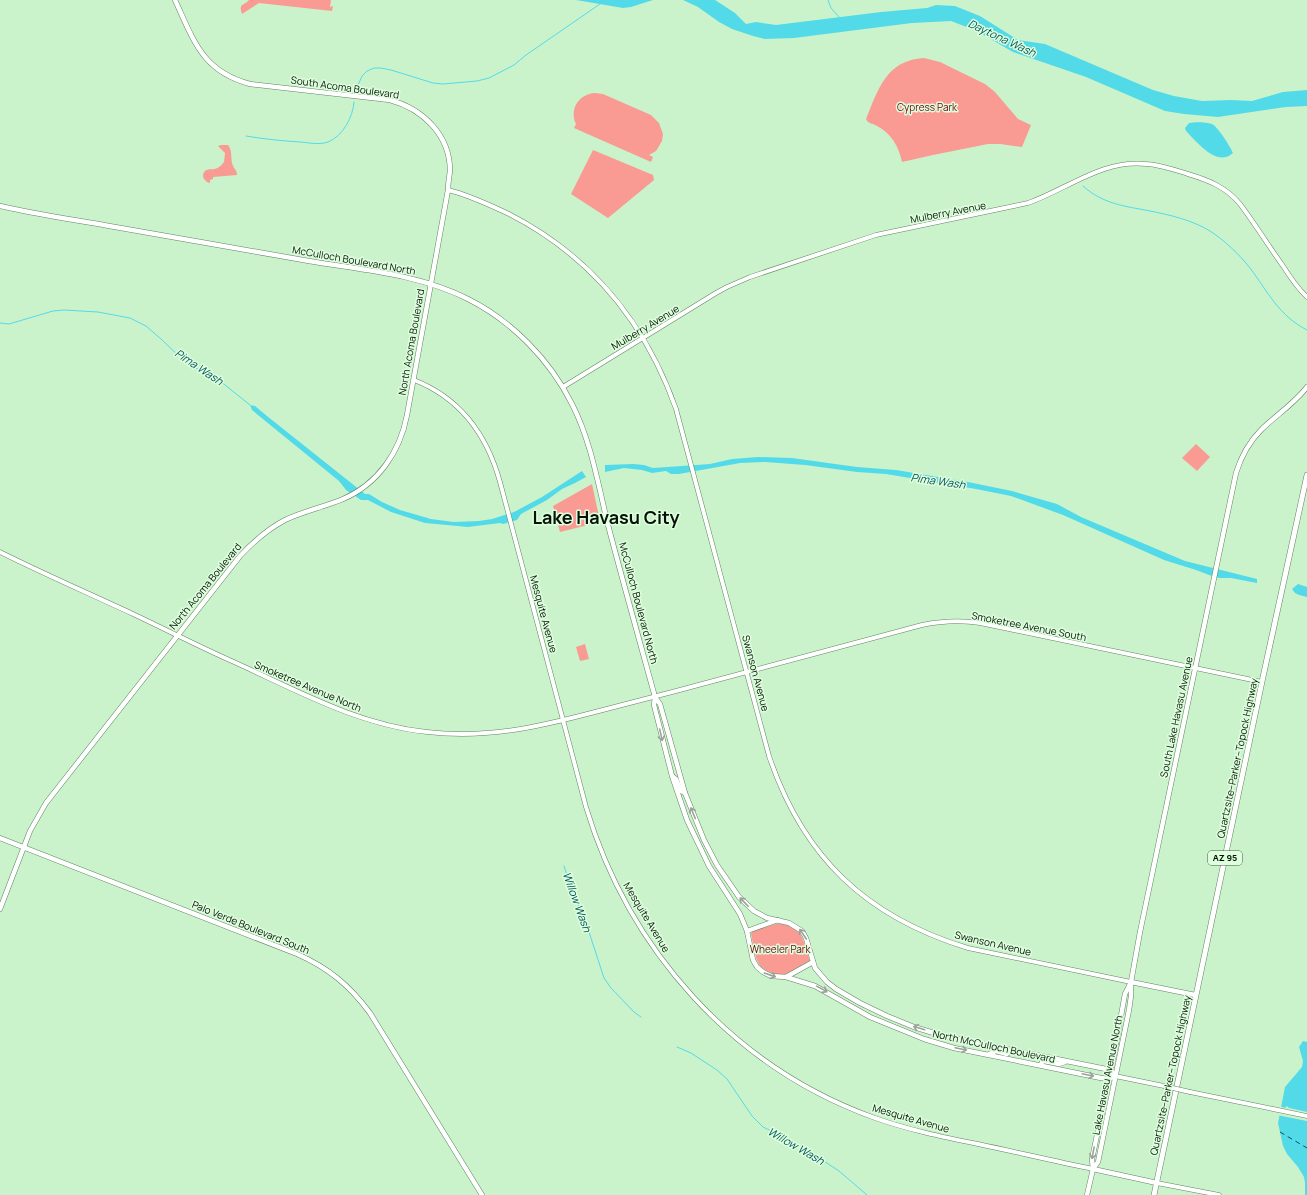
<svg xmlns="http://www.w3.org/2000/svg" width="1307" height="1195" viewBox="0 0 1307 1195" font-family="Manrope,sans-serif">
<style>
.green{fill:#f99b93}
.water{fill:#53dae9}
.pier{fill:#cbf3cb}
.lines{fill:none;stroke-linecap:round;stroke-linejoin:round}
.stream{stroke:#53dae9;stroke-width:1}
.ferry{stroke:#00555c;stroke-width:1;stroke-dasharray:5 4;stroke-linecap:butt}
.tertiary-casing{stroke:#608461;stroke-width:5}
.secondary-casing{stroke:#608461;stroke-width:5.5}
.trunk-casing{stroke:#608461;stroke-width:6}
.tertiary{stroke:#fff;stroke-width:4}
.secondary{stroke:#fff;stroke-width:4.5}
.trunk{stroke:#fff;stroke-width:5}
.tertiary-bridge-casing{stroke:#608461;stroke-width:5;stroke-linecap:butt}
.tertiary-bridge{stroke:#fff;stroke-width:4}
.oneway{stroke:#9ba19b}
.labels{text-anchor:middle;stroke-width:3;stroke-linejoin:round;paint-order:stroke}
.shield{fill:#defede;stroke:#465a47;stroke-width:1}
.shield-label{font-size:9px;font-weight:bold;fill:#051306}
.street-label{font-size:10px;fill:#051306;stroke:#defede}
.park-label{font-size:10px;fill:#72000d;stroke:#defede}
.water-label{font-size:11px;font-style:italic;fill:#00555c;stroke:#defede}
.town-label{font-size:18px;font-weight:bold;fill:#051306;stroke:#defede}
</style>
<rect width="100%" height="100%" fill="#cbf3cb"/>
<!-- green -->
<g class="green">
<path d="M 249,0 L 331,0 L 330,7 L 333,6 L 332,11 L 259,3 L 242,14 C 238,3 244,6 249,0 Z"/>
<path d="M 924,58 L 940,62 L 985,84 L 995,92 L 1018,119 L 1031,125 L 1022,147 L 1000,144 L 988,144 L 933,155 L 902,162 C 899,147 891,133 877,126 C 872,123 868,124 866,119 C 878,90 886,60 924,58 Z"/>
<path d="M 595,93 L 603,94 L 651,115 L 659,123 L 663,134 L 662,141 L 656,151 L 649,155 L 653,157 L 651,162 L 574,128 L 576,124 C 569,109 579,94 595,93 Z"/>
<path d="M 221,145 L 228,145 C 233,151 230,159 233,166 C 235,170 237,170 237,175 L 213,177 L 213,179 L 210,180 L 210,183 C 205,182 200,176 205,171 C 209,167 216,173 224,162 L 225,153 L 218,146 Z"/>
<path d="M 593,150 L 653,175 L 654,180 L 608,218 L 571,194 Z"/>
<path d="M 1196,444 L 1210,457 L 1197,471 L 1182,458 Z"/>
<path d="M 592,484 L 600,521 L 592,524 L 560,532 L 553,506 Z"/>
<path d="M 585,644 L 589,659 L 580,661 L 576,647 Z"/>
<path d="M 776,924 C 803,922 803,942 810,961 L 809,963 L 784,975 L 775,974 L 767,971 L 760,966 L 756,958 L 751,934 L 753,930 Z"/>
</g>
<!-- water -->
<g class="water">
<path d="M 576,0 L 653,0 L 631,7 L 623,8 Z"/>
<path d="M 683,0 L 715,0 L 735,13 L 746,24 L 756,22 L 776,25 L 881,12 L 927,8 L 936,5 L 955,6 L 980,16 L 1018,40 L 1045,44 L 1153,90 L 1174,96 L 1202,101 L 1231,100 L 1252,101 L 1283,92 L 1307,90 L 1307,106 L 1286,107 L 1218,117 L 1184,114 L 1165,111 L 1086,77 L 1013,52 L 977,31 L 951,21 L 912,23 L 794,38 L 765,39 L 753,36 L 732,29 L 719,22 L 698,7 Z"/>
<path d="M 1189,123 C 1195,122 1206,122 1212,124 C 1218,127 1230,146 1233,153 C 1217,168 1196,141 1186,131 L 1185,128 Z"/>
<path d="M 250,405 L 255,406 L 267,416 L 365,494 L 369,494 L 382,502 L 400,510 L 431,519 L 454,522 L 479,521 L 492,519 L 514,512 L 542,497 L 582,471 L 586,477 L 575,483 L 562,489 L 547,500 L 521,514 L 517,520 L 503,524 L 500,523 L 468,527 L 425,523 L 391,512 L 368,500 L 361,500 L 346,490 L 339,481 L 252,410 Z"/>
<path d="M 758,457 L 792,458 L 857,467 L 896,470 L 968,482 L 1012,491 L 1057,504 L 1081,517 L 1185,561 L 1257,579 L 1257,583 L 1231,578 L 1219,578 L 1209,575 L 1196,570 L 1164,560 L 1063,515 L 1011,496 L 976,489 L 886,474 L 857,472 L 805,465 L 765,462 L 740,463 L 679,474 L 671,474 L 666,471 L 652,473 L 642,470 L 624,468 L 605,472 L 605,465 L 633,464 L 644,465 L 653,468 L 710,464 L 732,459 Z"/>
<path d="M 1298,584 L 1307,587 L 1307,597 L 1299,595 L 1295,593 L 1292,589 Z"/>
<path d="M 1303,1041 L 1307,1042 L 1307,1195 L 1305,1195 L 1305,1183 L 1304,1177 L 1298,1167 L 1287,1154 L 1283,1146 L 1278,1123 L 1285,1087 L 1302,1067 L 1303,1061 L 1299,1047 Z"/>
</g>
<!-- pier -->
<path class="pier" d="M 1279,1106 L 1285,1108 L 1287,1106 L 1289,1108 L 1307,1112 L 1307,1121 L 1277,1115 Z"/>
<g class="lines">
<!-- stream -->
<g class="stream">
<path d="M 828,0 L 831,8 L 840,18"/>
<path d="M 356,90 L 362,76 L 367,71 L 374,68 L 381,68 L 391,70 L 433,83 L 443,84 L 477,81 L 489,78 L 514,65 L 526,55 L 600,4"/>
<path d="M 246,136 C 264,139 282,141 301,142 C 310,143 319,145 328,142 C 343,136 353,117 354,102"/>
<path d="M 1083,186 C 1103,204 1124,206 1150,211 C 1170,215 1192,220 1210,231 C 1224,240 1240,255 1250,268 C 1268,292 1279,316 1307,330"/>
<path d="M 0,323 L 9,324 L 53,311 L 64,310 L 98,312 L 130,318 L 146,326 L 161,339 L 180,357 L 196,368 L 215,377 L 250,405"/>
<path d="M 564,866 L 572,891 L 578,904 L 589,932 L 604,978 L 611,988 L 634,1012 L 641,1017"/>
<path d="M 677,1047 L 691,1053 L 717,1070 L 727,1079 L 752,1116 L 763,1127 L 790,1140 L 813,1154 L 839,1171 L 867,1195"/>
</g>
<!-- ferry -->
<path class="ferry" d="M 1280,1132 L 1307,1148"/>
<defs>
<g id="tertiary">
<path d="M 448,190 C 469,195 490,205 509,214 C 591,256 646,324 676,409 L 769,756 C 803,857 866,917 968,948 L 1131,982"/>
<path d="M 414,380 C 460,398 487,435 500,482 L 586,807 C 629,950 733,1067 875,1118 C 909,1130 943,1137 978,1144 C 1016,1152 1054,1161 1093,1169"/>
<path d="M 563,387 L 716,293 L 727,287 L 750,277 L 876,235 L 1028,203 C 1068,189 1102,159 1147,164 C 1161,165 1175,170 1188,174 C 1208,180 1226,187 1240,204 C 1255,224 1268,245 1283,266 C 1290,277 1297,288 1307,297"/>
<path d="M 0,552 C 44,574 88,593 133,614 C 167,630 200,647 234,662 C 296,690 358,725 427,732 C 487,739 538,727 595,712 C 622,705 649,698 676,691 C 758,669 840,647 922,625 C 942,621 960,620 980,623 L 1262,682"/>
<path d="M 1115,1076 L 1164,1086"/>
<path d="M 1190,1092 L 1307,1116"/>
<path d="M 1157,1183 L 1219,1195"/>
</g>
<g id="secondary">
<path d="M 0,206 C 38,215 77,220 115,227 C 180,238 244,250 309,261 C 362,270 419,274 468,299 C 512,321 550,360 572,404 C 591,441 598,484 608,525 C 623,582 639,639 655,697 L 660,704 L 685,793 L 704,840 L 717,865 L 739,897 L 754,911 L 767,918 L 789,923 L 802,931 L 806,938 L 815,968 L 827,982 L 836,989 L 860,1003 L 887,1016 L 914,1027 L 947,1037 L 1111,1070 L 1115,1076 L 1109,1079 L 1101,1078 L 954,1048 L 924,1039 L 870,1017 L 815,986 L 786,977 L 771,976 L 763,972 L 757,967 L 753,960 L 747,931 L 740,914 L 709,866 L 687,820 L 672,776 L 654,705 L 655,697"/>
<path d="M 672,776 L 676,779 L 681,791 L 685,793"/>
<path d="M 0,838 L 297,954 C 329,968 350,986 370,1013 L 482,1195"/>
<path d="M 0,909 L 30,831 L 46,803 L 240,556 C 253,542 268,529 285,520 C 304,511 324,507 343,499 C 378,484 400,452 407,415 L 448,190 C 448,184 449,178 450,171 C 450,135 423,109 390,100 L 250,84 C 202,71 194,41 175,0"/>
<path d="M 747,931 L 778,920"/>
<path d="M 786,977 L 813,962"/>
<path d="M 1131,982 L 1195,995"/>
<path d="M 989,1054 L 996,1051 L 1007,1054 L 1011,1050"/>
<path d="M 1041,1065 L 1042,1062 L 1044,1061 L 1059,1064 L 1065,1062"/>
<path d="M 1093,1169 L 1098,1162 L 1129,1010 L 1131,996 L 1131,984"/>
<path d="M 1093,1169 L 1157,1183"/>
<path d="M 1087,1195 L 1093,1169 L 1092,1159 L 1114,1054 L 1125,994 L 1131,982 L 1140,932 L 1236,473 C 1241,457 1249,442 1261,430 C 1276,415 1294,404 1307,387"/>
</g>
<path id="trunk" d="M 1154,1195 L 1263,677 L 1307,475"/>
</defs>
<!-- tertiary casing -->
<use href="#tertiary" class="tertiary-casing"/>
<!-- secondary casing -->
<use href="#secondary" class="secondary-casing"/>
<!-- trunk casing -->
<use href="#trunk" class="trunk-casing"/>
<!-- tertiary -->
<use href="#tertiary" class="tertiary"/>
<!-- secondary -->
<use href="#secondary" class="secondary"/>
<!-- trunk -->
<use href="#trunk" class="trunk"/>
<defs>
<path id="tertiary-bridge" d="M 1164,1086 L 1190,1092"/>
</defs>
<!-- tertiary-bridge casing -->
<use href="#tertiary-bridge" class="tertiary-bridge-casing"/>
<!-- tertiary-bridge -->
<use href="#tertiary-bridge" class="tertiary-bridge"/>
</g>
<!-- one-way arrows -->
<defs><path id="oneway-shaft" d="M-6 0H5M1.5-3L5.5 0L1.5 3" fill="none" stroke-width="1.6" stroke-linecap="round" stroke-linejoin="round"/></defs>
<g class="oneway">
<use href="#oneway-shaft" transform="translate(661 735) rotate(77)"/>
<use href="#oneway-shaft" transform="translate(693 813) rotate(-112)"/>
<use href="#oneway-shaft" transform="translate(744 902) rotate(-134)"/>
<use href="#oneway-shaft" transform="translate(803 934) rotate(-124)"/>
<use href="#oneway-shaft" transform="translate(770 975) rotate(19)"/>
<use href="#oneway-shaft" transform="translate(822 989) rotate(29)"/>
<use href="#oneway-shaft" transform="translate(919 1028) rotate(-163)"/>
<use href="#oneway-shaft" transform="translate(961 1049) rotate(12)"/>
<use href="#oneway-shaft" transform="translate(1088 1075) rotate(12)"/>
<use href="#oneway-shaft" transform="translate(1093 1153) rotate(101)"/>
</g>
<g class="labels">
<!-- shield labels -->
<rect class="shield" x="1208" y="851" width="34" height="14" rx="3"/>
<g class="shield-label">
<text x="1225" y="861">AZ 95</text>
</g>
<!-- street labels -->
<g class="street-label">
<text transform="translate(345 87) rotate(8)" y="4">South Acoma Boulevard</text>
<text transform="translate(948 212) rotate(-11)" y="4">Mulberry Avenue</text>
<text transform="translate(354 260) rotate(10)" y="4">McCulloch Boulevard North</text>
<text transform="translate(645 327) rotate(-31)" y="4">Mulberry Avenue</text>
<text transform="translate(411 342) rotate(-80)" y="4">North Acoma Boulevard</text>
<text transform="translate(205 586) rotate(-51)" y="4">North Acoma Boulevard</text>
<text transform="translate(639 603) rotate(75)" y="4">McCulloch Boulevard North</text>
<text transform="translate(544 614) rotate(75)" y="4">Mesquite Avenue</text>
<text transform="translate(1029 626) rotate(11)" y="4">Smoketree Avenue South</text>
<text transform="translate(756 673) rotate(75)" y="4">Swanson Avenue</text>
<text transform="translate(308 686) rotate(23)" y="4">Smoketree Avenue North</text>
<text transform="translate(1176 717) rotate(-78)" y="4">South Lake Havasu Avenue</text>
<text transform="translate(1237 758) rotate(-78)" y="4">Quartzsite–Parker–Topock Highway</text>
<text transform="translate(647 917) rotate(59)" y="4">Mesquite Avenue</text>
<text transform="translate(251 927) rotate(22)" y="4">Palo Verde Boulevard South</text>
<text transform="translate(993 943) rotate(13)" y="4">Swanson Avenue</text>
<text transform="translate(994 1046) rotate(12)" y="4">North McCulloch Boulevard</text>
<text transform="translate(1107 1075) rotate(-79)" y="4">Lake Havasu Avenue North</text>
<text transform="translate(1170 1075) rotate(-78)" y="4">Quartzsite–Parker–Topock Highway</text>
<text transform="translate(911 1118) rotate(16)" y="4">Mesquite Avenue</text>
</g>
<!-- park labels -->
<g class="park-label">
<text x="927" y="111">Cypress Park</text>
<text x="780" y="953">Wheeler Park</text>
</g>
<!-- water labels -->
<g class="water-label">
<text transform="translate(1002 38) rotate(25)" y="4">Daytona Wash</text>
<text transform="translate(199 367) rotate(34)" y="4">Pima Wash</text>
<text transform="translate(938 481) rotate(8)" y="4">Pima Wash</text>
<text transform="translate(577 902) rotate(70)" y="4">Willow Wash</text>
<text transform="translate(796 1146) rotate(30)" y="4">Willow Wash</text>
</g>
<!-- town labels -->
<g class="town-label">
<text x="606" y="524">Lake Havasu City</text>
</g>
</g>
</svg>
